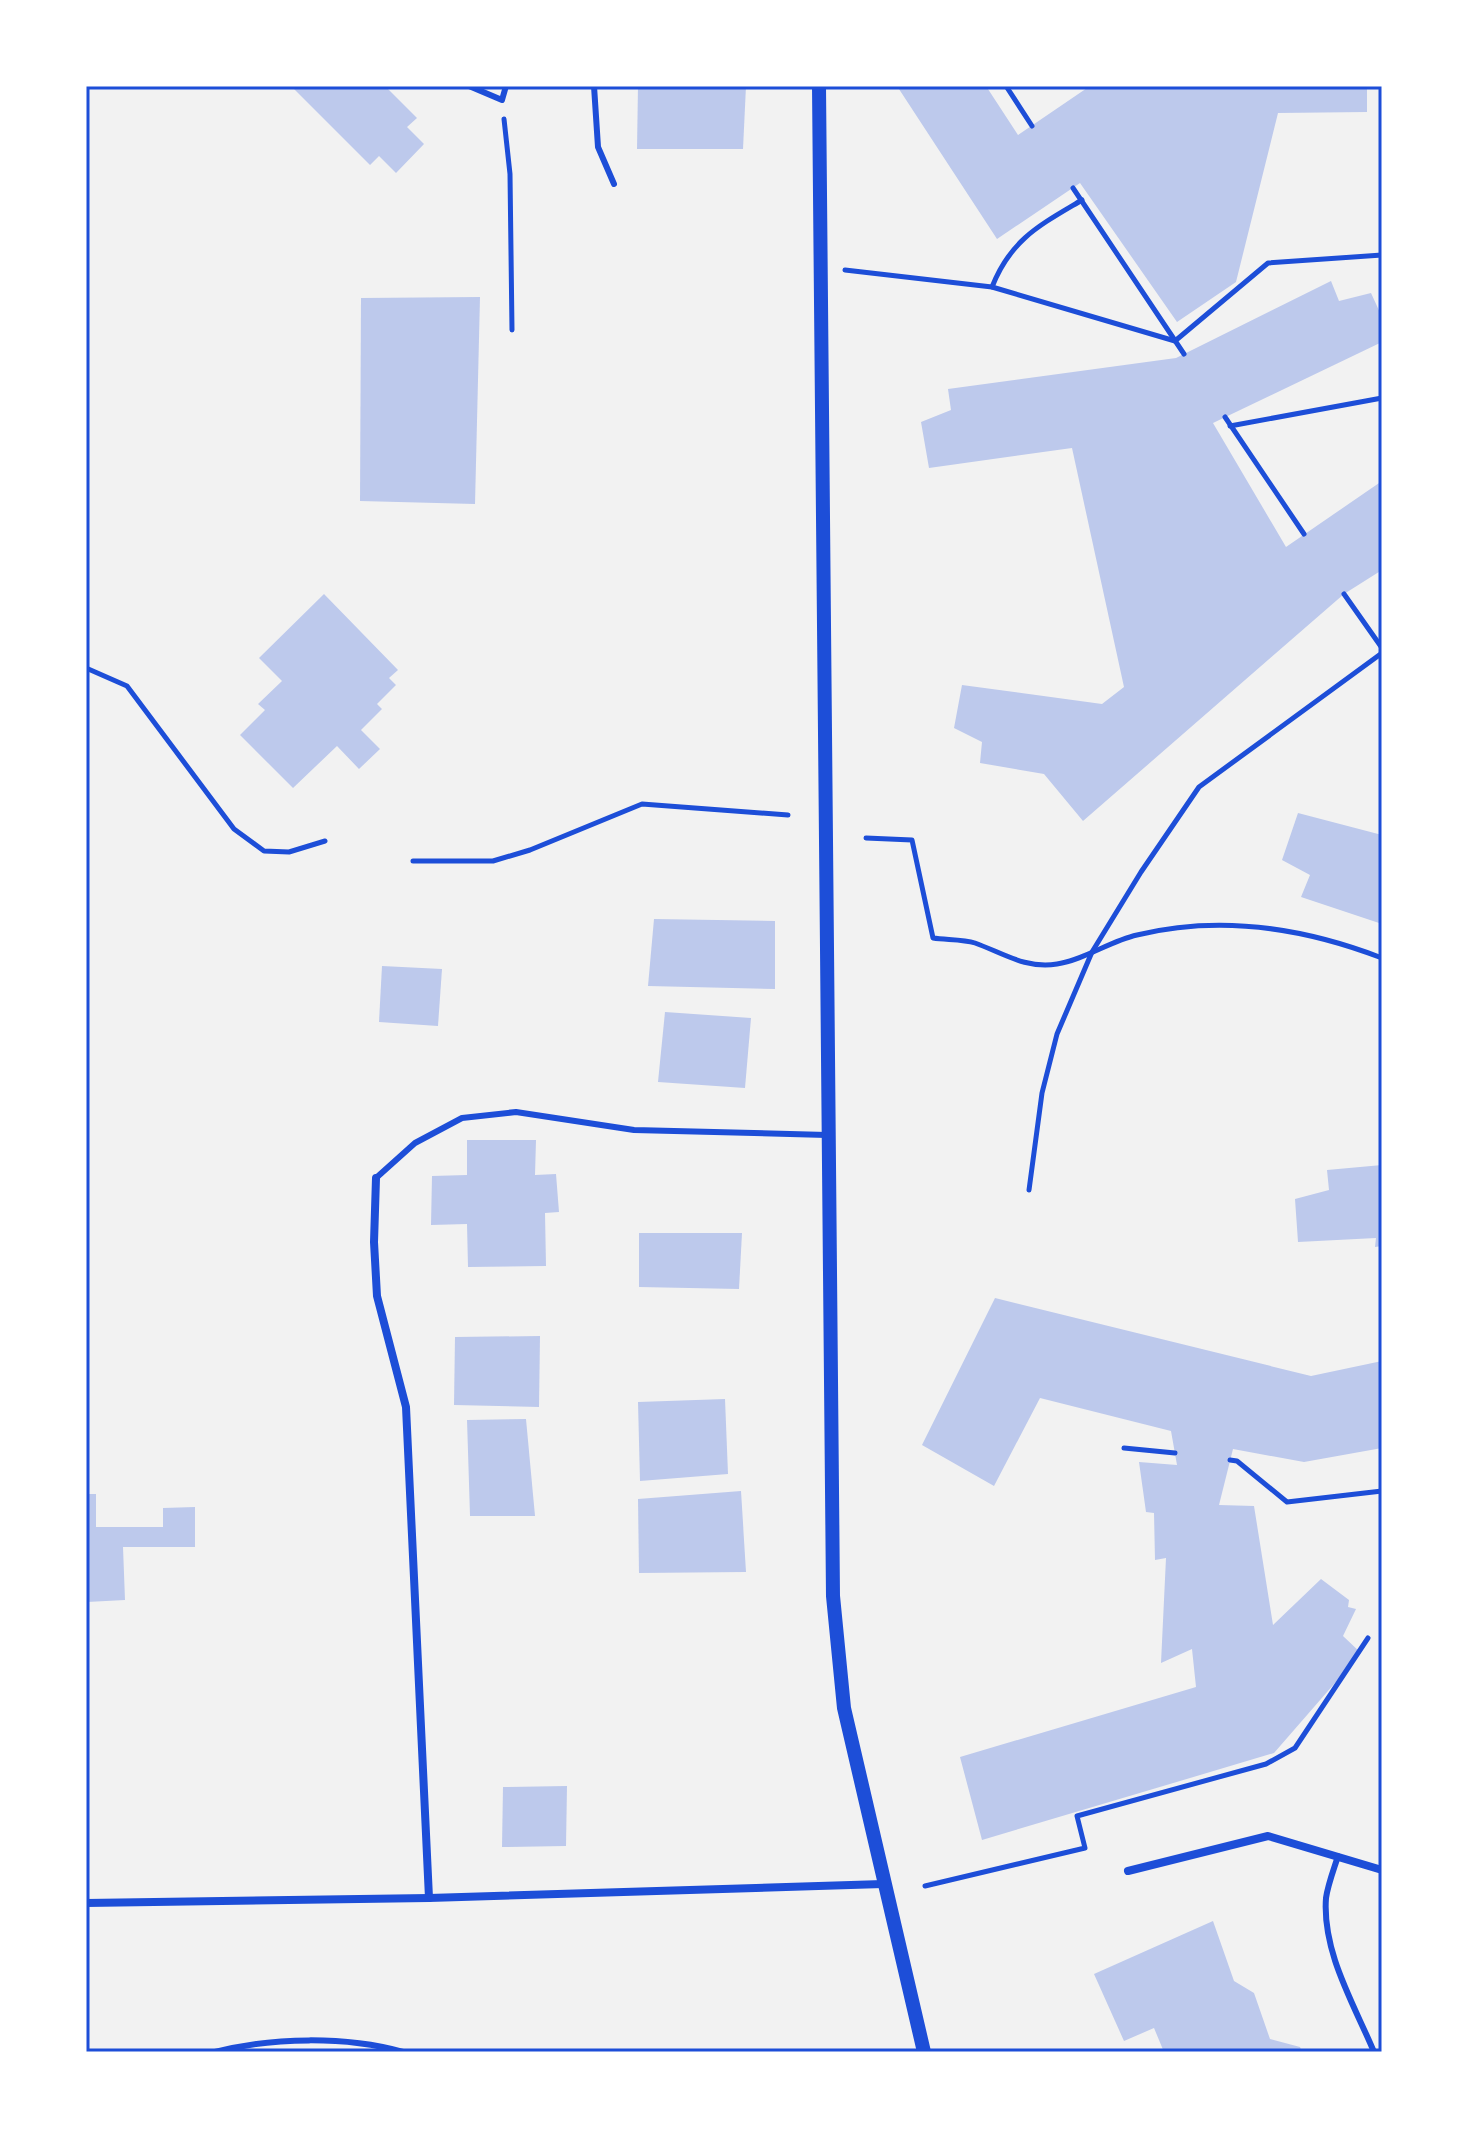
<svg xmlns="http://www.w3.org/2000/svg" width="1468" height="2138" viewBox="0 0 1468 2138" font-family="Montserrat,sans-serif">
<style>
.building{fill:#bdc9ec}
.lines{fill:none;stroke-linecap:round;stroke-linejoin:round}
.path{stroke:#1d4ed8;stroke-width:5}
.service{stroke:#1d4ed8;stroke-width:6}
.minor{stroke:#1d4ed8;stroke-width:8}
.tertiary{stroke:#1d4ed8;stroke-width:14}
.neatline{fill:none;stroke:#1d4ed8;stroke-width:3}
</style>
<rect width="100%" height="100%" fill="#f2f2f2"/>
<!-- building -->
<g class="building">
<path d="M 291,86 L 385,86 L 417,118 L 407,127 L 424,144 L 396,173 L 379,156 L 370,165 Z"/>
<path d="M 638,86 L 746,86 L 743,149 L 637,149 Z"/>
<path d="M 897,86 L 986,86 L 1018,135 L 1090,86 L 1367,86 L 1367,112 L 1278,113 L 1236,282 L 1177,322 L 1080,183 L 997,239 Z"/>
<path d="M 1331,281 L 1339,301 L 1371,293 L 1382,317 L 1382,342 L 1213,423 L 1286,547 L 1382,481 L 1382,570 L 1344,594 L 1083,821 L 1044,774 L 980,763 L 982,742 L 954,728 L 962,685 L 1102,704 L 1124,687 L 1072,448 L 929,468 L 921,422 L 951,410 L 948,389 L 1176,358 Z"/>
<path d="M 480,297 L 475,504 L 360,501 L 361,298 Z"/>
<path d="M 324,594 L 398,670 L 389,678 L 396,685 L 377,704 L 382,709 L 361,730 L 380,749 L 359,769 L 337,746 L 293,788 L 240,735 L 265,710 L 258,704 L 282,681 L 259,658 Z"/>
<path d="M 1298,813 L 1382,835 L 1382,924 L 1301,897 L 1310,875 L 1282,860 Z"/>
<path d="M 654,919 L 775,921 L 775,989 L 648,986 Z"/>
<path d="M 382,966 L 442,969 L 438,1026 L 379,1022 Z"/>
<path d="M 665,1012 L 751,1018 L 745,1088 L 658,1082 Z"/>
<path d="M 467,1140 L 536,1140 L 535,1175 L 556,1174 L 559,1212 L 545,1213 L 546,1266 L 468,1267 L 467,1224 L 431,1225 L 432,1176 L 467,1175 Z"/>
<path d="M 1382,1165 L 1382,1246 L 1375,1247 L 1376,1238 L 1298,1242 L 1295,1199 L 1329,1190 L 1327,1170 Z"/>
<path d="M 639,1233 L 742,1233 L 739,1289 L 639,1287 Z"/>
<path d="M 995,1298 L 1311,1376 L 1382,1361 L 1382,1448 L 1304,1462 L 1233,1449 L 1219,1505 L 1254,1506 L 1273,1625 L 1321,1579 L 1349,1600 L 1348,1607 L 1356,1609 L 1343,1636 L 1361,1653 L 1274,1753 L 982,1840 L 960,1757 L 1196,1687 L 1192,1649 L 1161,1663 L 1166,1558 L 1155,1560 L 1154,1513 L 1146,1512 L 1139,1462 L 1177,1465 L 1171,1431 L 1040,1398 L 994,1486 L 922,1445 Z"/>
<path d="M 540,1336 L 539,1407 L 454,1405 L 455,1337 Z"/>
<path d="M 725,1399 L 728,1474 L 640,1481 L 638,1402 Z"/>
<path d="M 526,1419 L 535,1516 L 470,1516 L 467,1420 Z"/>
<path d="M 741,1491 L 746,1572 L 639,1573 L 638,1499 Z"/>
<path d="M 86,1494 L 96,1494 L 96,1527 L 163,1527 L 163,1508 L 195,1507 L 195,1547 L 123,1547 L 125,1600 L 87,1602 Z"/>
<path d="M 567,1786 L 566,1846 L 502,1847 L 503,1787 Z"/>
<path d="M 1213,1921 L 1234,1981 L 1254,1993 L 1270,2039 L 1300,2047 L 1302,2052 L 1164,2052 L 1154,2028 L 1124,2041 L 1094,1974 Z"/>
</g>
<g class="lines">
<!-- path -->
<g class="path">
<path d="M 1006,86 L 1032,126"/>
<path d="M 504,119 L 510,174 L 512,330"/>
<path d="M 1073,188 L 1184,354"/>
<path d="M 845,270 L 992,287 L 1175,341 L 1268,263 L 1382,255"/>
<path d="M 992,287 C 1011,239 1040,225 1082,200"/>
<path d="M 1225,417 L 1304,534"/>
<path d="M 1230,426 L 1382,398"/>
<path d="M 1344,594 L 1382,648"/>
<path d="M 86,668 L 127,686 L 234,829 L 264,851 L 289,852 L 325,841"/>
<path d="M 866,838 L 912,840 L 933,938 C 946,940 963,939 975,943 C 1003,953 1025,969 1057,964 C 1084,960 1110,941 1137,935 C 1219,915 1304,928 1382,958"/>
<path d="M 413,861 L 493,861 L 530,850 L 642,804 L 788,815"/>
<path d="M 1029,1190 L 1042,1093 L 1057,1034 L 1092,952 L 1141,872 L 1199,787 L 1382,653"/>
<path d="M 1124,1448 L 1175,1453"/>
<path d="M 1230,1460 L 1237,1461 L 1287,1502 L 1382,1491"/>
<path d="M 925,1886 L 1085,1848 L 1077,1816 L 1266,1764 L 1295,1748 L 1368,1638"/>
</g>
<!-- service -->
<g class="service">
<path d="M 469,86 L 502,100 L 506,86"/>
<path d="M 594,86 L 598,147 L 614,184"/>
<path d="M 376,1178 L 415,1143 L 462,1118 L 516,1112 L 634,1130 L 827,1135"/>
<path d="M 1338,1856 C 1334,1869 1328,1884 1326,1898 C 1322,1952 1354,2004 1374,2052"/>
<path d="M 215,2052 C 272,2037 346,2036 403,2052"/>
</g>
<!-- minor -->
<g class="minor">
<path d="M 376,1178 L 374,1242 L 377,1296 L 406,1407 L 429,1898"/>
<path d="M 1128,1871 L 1268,1836 L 1382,1870"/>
<path d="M 86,1903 L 429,1898 L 883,1884"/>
</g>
<!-- tertiary -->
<path class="tertiary" d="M 819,86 L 833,1596 L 844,1708 L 924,2052"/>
</g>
<!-- border -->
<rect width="1468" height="2138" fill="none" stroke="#ffffff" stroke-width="176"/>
<rect x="88" y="88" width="1292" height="1962" class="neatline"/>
</svg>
